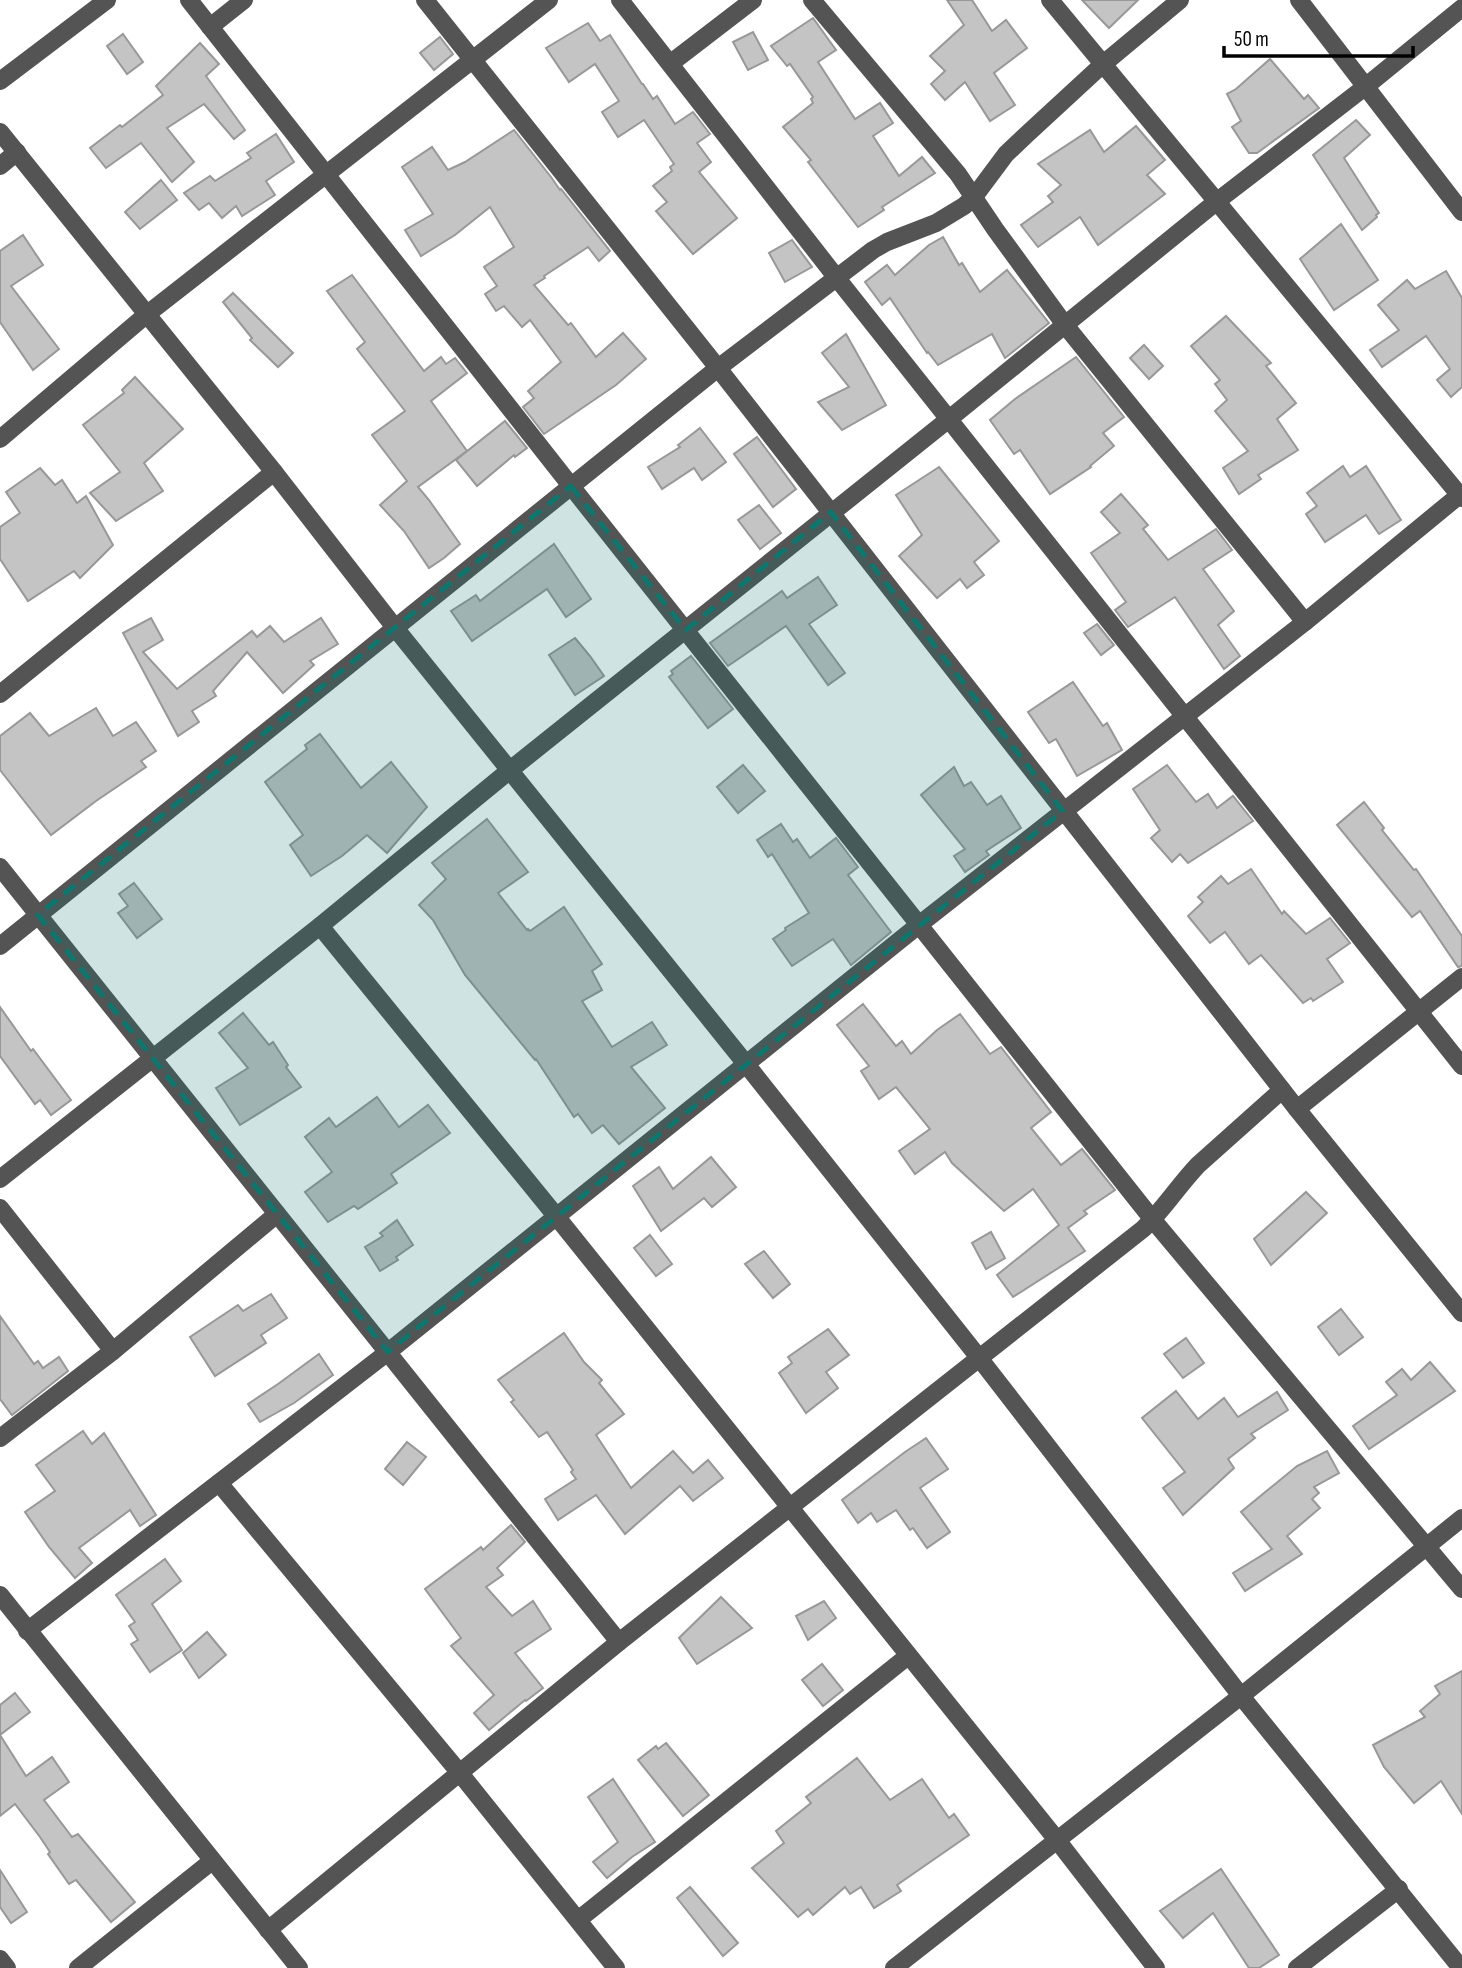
<svg xmlns="http://www.w3.org/2000/svg" width="1462" height="1968" viewBox="0 0 1462 1968" font-family="'Sofia Sans Condensed',sans-serif">
<style>
.building{fill:#c4c4c4;stroke:#989898;stroke-width:2}
.lines{fill:none;stroke-linecap:round;stroke-linejoin:round}
.minor{stroke:#545454;stroke-width:18}
.marked{fill:#0f766e;fill-opacity:0.2;stroke:#0f766e;stroke-width:5;stroke-dasharray:14 9;stroke-linejoin:round}
</style>
<rect width="100%" height="100%" fill="#fff"/>
<!-- building -->
<g class="building">
<path d="M 947,0 L 972,0 L 992,31 L 1006,20 L 1027,48 L 994,73 L 1015,105 L 990,121 L 965,82 L 945,100 L 931,84 L 945,71 L 930,56 L 964,25 Z"/>
<path d="M 1082,0 L 1138,0 L 1109,28 Z"/>
<path d="M 813,18 L 836,50 L 818,62 L 855,119 L 880,103 L 893,123 L 873,136 L 899,176 L 922,157 L 935,173 L 882,207 L 884,210 L 858,227 L 808,162 L 811,160 L 783,127 L 813,103 L 811,99 L 813,97 L 790,64 L 787,66 L 771,46 Z"/>
<path d="M 588,23 L 600,41 L 610,35 L 642,84 L 643,84 L 653,99 L 657,96 L 675,124 L 693,112 L 710,134 L 697,143 L 711,162 L 699,172 L 737,218 L 693,254 L 656,211 L 667,202 L 653,186 L 672,171 L 670,167 L 674,164 L 644,120 L 618,137 L 602,112 L 619,101 L 595,64 L 569,82 L 546,48 Z"/>
<path d="M 753,32 L 768,60 L 748,70 L 733,42 Z"/>
<path d="M 123,34 L 143,62 L 127,74 L 107,46 Z"/>
<path d="M 440,37 L 453,54 L 434,70 L 420,53 Z"/>
<path d="M 200,43 L 219,64 L 206,76 L 245,130 L 234,139 L 204,104 L 167,128 L 194,162 L 172,182 L 141,143 L 106,168 L 90,148 L 120,125 L 122,127 L 163,95 L 156,86 Z"/>
<path d="M 1270,59 L 1304,99 L 1308,95 L 1319,108 L 1257,153 L 1249,153 L 1232,127 L 1241,121 L 1227,94 L 1236,89 Z"/>
<path d="M 1356,120 L 1370,135 L 1344,158 L 1379,213 L 1376,215 L 1377,217 L 1362,230 L 1313,155 Z"/>
<path d="M 1136,126 L 1165,160 L 1147,175 L 1165,194 L 1098,245 L 1080,217 L 1038,247 L 1021,225 L 1053,202 L 1048,196 L 1061,185 L 1038,164 L 1090,130 L 1104,152 Z"/>
<path d="M 514,130 L 551,177 L 560,190 L 561,189 L 610,251 L 599,261 L 588,247 L 544,276 L 545,278 L 534,285 L 568,325 L 571,323 L 596,357 L 623,333 L 646,359 L 616,385 L 544,434 L 523,407 L 534,398 L 528,391 L 561,362 L 530,320 L 522,327 L 504,306 L 496,311 L 485,294 L 497,286 L 484,267 L 514,247 L 490,207 L 455,235 L 421,256 L 405,230 L 433,214 L 402,167 L 432,147 L 448,170 L 465,162 Z"/>
<path d="M 276,134 L 294,162 L 266,181 L 275,195 L 242,216 L 236,206 L 222,218 L 209,203 L 199,210 L 184,193 L 210,176 L 215,181 L 251,158 L 247,153 Z"/>
<path d="M 161,180 L 177,200 L 140,229 L 125,212 Z"/>
<path d="M 1341,224 L 1378,280 L 1334,310 L 1300,259 Z"/>
<path d="M 23,235 L 43,265 L 11,286 L 59,349 L 33,370 L 0,322 L 0,251 Z"/>
<path d="M 943,237 L 959,265 L 962,263 L 980,292 L 1007,270 L 1049,323 L 1005,358 L 992,334 L 938,365 L 928,352 L 927,353 L 890,298 L 882,305 L 865,282 L 887,265 L 895,275 L 929,245 Z"/>
<path d="M 792,240 L 812,267 L 785,282 L 769,253 Z"/>
<path d="M 1446,271 L 1462,298 L 1462,387 L 1451,397 L 1437,380 L 1450,369 L 1426,336 L 1382,367 L 1370,350 L 1399,330 L 1378,305 L 1407,280 L 1415,289 Z"/>
<path d="M 352,275 L 424,371 L 441,357 L 446,364 L 455,358 L 467,373 L 431,401 L 467,451 L 418,487 L 429,500 L 460,544 L 444,558 L 429,568 L 404,531 L 380,505 L 407,481 L 372,435 L 405,411 L 357,349 L 365,342 L 327,291 Z"/>
<path d="M 233,293 L 293,353 L 278,367 L 250,340 L 252,338 L 223,302 Z"/>
<path d="M 1226,316 L 1271,363 L 1266,366 L 1296,403 L 1277,419 L 1298,450 L 1258,475 L 1261,479 L 1239,494 L 1223,468 L 1248,451 L 1215,411 L 1227,400 L 1215,384 L 1220,380 L 1191,346 Z"/>
<path d="M 846,334 L 886,405 L 842,430 L 818,402 L 849,387 L 822,353 Z"/>
<path d="M 1144,345 L 1163,366 L 1149,379 L 1130,358 Z"/>
<path d="M 1076,357 L 1124,417 L 1103,433 L 1114,446 L 1090,466 L 1091,467 L 1050,494 L 1020,450 L 1014,454 L 990,420 L 1015,399 Z"/>
<path d="M 135,377 L 183,429 L 144,463 L 163,491 L 116,521 L 90,493 L 120,472 L 83,425 L 124,393 L 122,390 Z"/>
<path d="M 505,421 L 527,448 L 515,457 L 514,455 L 477,486 L 456,460 Z"/>
<path d="M 700,428 L 726,462 L 702,480 L 694,468 L 662,489 L 648,467 L 680,447 L 678,445 Z"/>
<path d="M 757,437 L 796,489 L 773,507 L 734,454 Z"/>
<path d="M 1343,466 L 1350,477 L 1366,466 L 1401,520 L 1379,534 L 1366,515 L 1325,542 L 1306,514 L 1317,506 L 1307,493 Z"/>
<path d="M 939,467 L 999,541 L 974,562 L 984,575 L 967,588 L 960,579 L 937,598 L 899,556 L 922,535 L 896,495 Z"/>
<path d="M 40,468 L 55,485 L 62,480 L 77,503 L 86,496 L 113,545 L 80,578 L 74,571 L 28,601 L 0,559 L 0,527 L 20,513 L 6,492 Z"/>
<path d="M 1121,494 L 1148,525 L 1143,529 L 1168,560 L 1216,529 L 1232,550 L 1203,569 L 1234,611 L 1218,625 L 1240,656 L 1224,669 L 1175,597 L 1128,627 L 1115,610 L 1126,602 L 1091,553 L 1120,533 L 1101,512 Z"/>
<path d="M 759,505 L 781,533 L 760,549 L 738,520 Z"/>
<path d="M 554,544 L 591,599 L 566,617 L 547,589 L 472,641 L 451,611 L 476,595 L 480,601 Z"/>
<path d="M 818,577 L 837,605 L 809,624 L 845,673 L 828,685 L 786,626 L 728,666 L 710,643 L 782,591 L 787,598 Z"/>
<path d="M 151,618 L 163,640 L 143,652 L 177,689 L 252,631 L 257,637 L 270,626 L 284,642 L 321,618 L 338,644 L 310,661 L 314,665 L 283,693 L 247,652 L 213,691 L 216,696 L 192,711 L 199,722 L 178,736 L 123,633 Z"/>
<path d="M 1097,624 L 1114,645 L 1101,655 L 1084,633 Z"/>
<path d="M 575,638 L 590,656 L 604,676 L 575,695 L 549,655 Z"/>
<path d="M 691,656 L 733,709 L 708,728 L 669,677 L 673,674 L 671,671 Z"/>
<path d="M 1073,682 L 1103,726 L 1107,723 L 1122,750 L 1077,776 L 1056,739 L 1049,743 L 1028,712 Z"/>
<path d="M 96,708 L 113,736 L 136,722 L 156,751 L 141,761 L 146,767 L 96,801 L 51,835 L 0,770 L 0,736 L 30,713 L 49,736 Z"/>
<path d="M 320,734 L 361,788 L 391,762 L 427,807 L 387,853 L 367,835 L 342,856 L 311,876 L 290,845 L 303,835 L 265,782 L 307,749 L 305,745 Z"/>
<path d="M 743,765 L 765,791 L 738,813 L 717,787 Z"/>
<path d="M 1167,765 L 1196,802 L 1208,794 L 1217,808 L 1233,796 L 1253,821 L 1188,863 L 1180,854 L 1172,862 L 1151,838 L 1160,830 L 1133,789 Z"/>
<path d="M 954,767 L 964,786 L 971,782 L 987,805 L 1001,796 L 1021,828 L 986,851 L 989,855 L 965,872 L 954,856 L 965,849 L 921,795 Z"/>
<path d="M 1364,802 L 1384,828 L 1382,830 L 1414,870 L 1416,869 L 1462,936 L 1462,966 L 1458,967 L 1420,911 L 1412,917 L 1337,825 Z"/>
<path d="M 487,819 L 528,872 L 498,893 L 527,930 L 528,929 L 530,931 L 564,907 L 602,964 L 592,971 L 602,990 L 582,1001 L 612,1047 L 652,1022 L 667,1045 L 631,1067 L 665,1108 L 619,1144 L 603,1125 L 592,1133 L 578,1114 L 574,1117 L 536,1059 L 535,1060 L 465,975 L 433,920 L 419,905 L 446,879 L 432,863 Z"/>
<path d="M 781,824 L 793,842 L 797,839 L 810,858 L 836,838 L 858,867 L 848,875 L 891,932 L 851,965 L 833,939 L 792,966 L 773,939 L 786,930 L 785,928 L 809,913 L 772,854 L 768,857 L 757,840 Z"/>
<path d="M 1251,869 L 1282,914 L 1284,911 L 1306,934 L 1330,918 L 1350,943 L 1327,959 L 1343,982 L 1313,1001 L 1311,998 L 1303,1003 L 1261,955 L 1249,964 L 1225,932 L 1210,943 L 1188,916 L 1203,902 L 1198,897 L 1221,876 L 1228,884 Z"/>
<path d="M 134,883 L 162,919 L 137,938 L 118,913 L 128,906 L 119,894 Z"/>
<path d="M 863,1004 L 896,1046 L 902,1041 L 911,1054 L 937,1030 L 960,1014 L 990,1054 L 1001,1047 L 1051,1112 L 1031,1128 L 1061,1165 L 1082,1149 L 1115,1190 L 1084,1211 L 1087,1214 L 1068,1228 L 1085,1251 L 1013,1297 L 997,1275 L 1059,1225 L 1033,1189 L 1004,1211 L 952,1163 L 945,1152 L 915,1174 L 899,1151 L 930,1129 L 896,1087 L 879,1099 L 861,1071 L 869,1066 L 837,1025 Z"/>
<path d="M 0,1007 L 31,1051 L 33,1049 L 71,1100 L 51,1115 L 40,1100 L 35,1104 L 0,1056 Z"/>
<path d="M 243,1013 L 269,1045 L 273,1042 L 288,1065 L 286,1067 L 301,1087 L 240,1125 L 216,1088 L 248,1068 L 219,1033 Z"/>
<path d="M 377,1097 L 399,1127 L 428,1105 L 450,1133 L 391,1174 L 397,1183 L 358,1209 L 354,1206 L 328,1222 L 305,1192 L 332,1172 L 305,1137 L 329,1118 L 336,1127 Z"/>
<path d="M 711,1157 L 736,1187 L 712,1207 L 704,1198 L 661,1231 L 633,1186 L 659,1167 L 673,1189 Z"/>
<path d="M 1306,1192 L 1327,1213 L 1271,1265 L 1254,1239 Z"/>
<path d="M 397,1220 L 413,1245 L 396,1257 L 398,1260 L 380,1271 L 365,1247 L 383,1236 L 380,1233 Z"/>
<path d="M 991,1232 L 1005,1258 L 986,1269 L 972,1243 Z"/>
<path d="M 650,1235 L 672,1264 L 656,1276 L 634,1248 Z"/>
<path d="M 764,1251 L 790,1284 L 773,1298 L 745,1264 Z"/>
<path d="M 271,1294 L 287,1318 L 261,1335 L 266,1343 L 215,1376 L 190,1337 L 238,1305 L 243,1311 Z"/>
<path d="M 1341,1309 L 1363,1337 L 1339,1355 L 1318,1327 Z"/>
<path d="M 0,1316 L 34,1364 L 38,1361 L 43,1368 L 59,1357 L 68,1371 L 12,1415 L 0,1399 Z"/>
<path d="M 828,1329 L 849,1355 L 826,1372 L 838,1388 L 806,1413 L 779,1373 L 792,1363 L 788,1357 Z"/>
<path d="M 564,1333 L 584,1362 L 602,1380 L 599,1383 L 624,1414 L 596,1435 L 631,1488 L 673,1451 L 693,1473 L 708,1460 L 723,1478 L 693,1501 L 680,1486 L 625,1534 L 596,1495 L 558,1520 L 545,1499 L 576,1479 L 571,1472 L 573,1470 L 547,1432 L 539,1437 L 511,1402 L 514,1400 L 498,1380 Z"/>
<path d="M 1186,1338 L 1204,1363 L 1183,1378 L 1164,1354 Z"/>
<path d="M 319,1354 L 333,1375 L 294,1403 L 260,1422 L 248,1404 L 278,1384 Z"/>
<path d="M 1430,1362 L 1455,1391 L 1369,1449 L 1353,1426 L 1397,1395 L 1386,1382 L 1402,1369 L 1411,1380 Z"/>
<path d="M 1176,1391 L 1198,1419 L 1224,1398 L 1238,1417 L 1277,1392 L 1288,1410 L 1251,1434 L 1255,1438 L 1228,1459 L 1234,1468 L 1183,1515 L 1163,1488 L 1185,1472 L 1142,1418 Z"/>
<path d="M 83,1431 L 92,1444 L 104,1433 L 156,1515 L 140,1526 L 130,1510 L 79,1548 L 92,1563 L 75,1578 L 49,1547 L 25,1512 L 55,1491 L 36,1465 Z"/>
<path d="M 926,1438 L 948,1469 L 920,1488 L 950,1532 L 927,1548 L 913,1528 L 910,1530 L 896,1510 L 877,1522 L 871,1513 L 858,1523 L 842,1500 L 905,1452 Z"/>
<path d="M 407,1442 L 426,1457 L 403,1485 L 385,1469 Z"/>
<path d="M 1327,1451 L 1339,1473 L 1314,1487 L 1319,1493 L 1312,1499 L 1320,1508 L 1287,1536 L 1302,1554 L 1245,1591 L 1233,1573 L 1272,1549 L 1241,1512 L 1297,1466 Z"/>
<path d="M 511,1525 L 525,1542 L 497,1568 L 503,1575 L 486,1587 L 512,1616 L 533,1601 L 551,1629 L 515,1653 L 543,1688 L 526,1701 L 525,1700 L 489,1730 L 474,1713 L 494,1695 L 451,1646 L 461,1638 L 425,1589 L 481,1547 L 483,1550 Z"/>
<path d="M 165,1559 L 181,1581 L 152,1604 L 182,1650 L 150,1672 L 131,1644 L 138,1640 L 129,1626 L 135,1622 L 116,1595 Z"/>
<path d="M 721,1597 L 752,1628 L 697,1664 L 679,1638 Z"/>
<path d="M 824,1601 L 836,1618 L 808,1640 L 796,1616 Z"/>
<path d="M 207,1632 L 226,1655 L 199,1678 L 183,1653 Z"/>
<path d="M 822,1664 L 843,1690 L 823,1706 L 802,1680 Z"/>
<path d="M 1462,1671 L 1462,1814 L 1441,1781 L 1414,1803 L 1384,1767 L 1373,1745 L 1425,1717 L 1420,1711 L 1440,1694 L 1435,1686 Z"/>
<path d="M 15,1693 L 30,1712 L 0,1735 L 26,1776 L 52,1757 L 69,1782 L 44,1800 L 72,1837 L 78,1834 L 135,1902 L 111,1922 L 76,1880 L 69,1884 L 48,1854 L 50,1852 L 40,1837 L 15,1804 L 0,1816 L 0,1705 Z"/>
<path d="M 666,1743 L 709,1795 L 683,1816 L 638,1760 L 656,1746 L 658,1749 Z"/>
<path d="M 857,1758 L 890,1800 L 922,1779 L 949,1818 L 954,1814 L 969,1835 L 897,1885 L 901,1891 L 874,1908 L 861,1887 L 850,1894 L 845,1887 L 813,1915 L 808,1909 L 798,1917 L 752,1868 L 784,1843 L 776,1831 L 811,1803 L 806,1797 Z"/>
<path d="M 613,1779 L 655,1842 L 632,1857 L 607,1878 L 593,1862 L 618,1842 L 588,1797 Z"/>
<path d="M 1221,1869 L 1279,1955 L 1259,1968 L 1249,1968 L 1213,1913 L 1183,1938 L 1160,1911 Z"/>
<path d="M 0,1870 L 27,1912 L 11,1923 L 0,1907 Z"/>
<path d="M 690,1887 L 738,1943 L 723,1956 L 677,1898 Z"/>
</g>
<g class="lines">
<!-- minor -->
<g class="minor">
<path d="M 189,0 L 571,486 L 1153,1220 L 1462,1589"/>
<path d="M 425,0 L 718,368 L 1297,1109 L 1462,1313"/>
<path d="M 620,0 L 836,277 L 1462,1066"/>
<path d="M 812,0 L 958,174 L 995,229 L 1065,325 L 1305,622"/>
<path d="M 1050,0 L 1462,498"/>
<path d="M 1299,0 L 1462,212"/>
<path d="M 210,27 L 244,0"/>
<path d="M 671,63 L 753,0"/>
<path d="M 0,81 L 107,0"/>
<path d="M 0,132 L 274,472 L 396,629 L 746,1064 L 980,1359 L 1241,1696 L 1461,1968"/>
<path d="M 0,166 L 17,152"/>
<path d="M 0,439 L 146,315 L 549,0"/>
<path d="M 0,694 L 274,472"/>
<path d="M 0,867 L 619,1642"/>
<path d="M 320,926 L 556,1216 L 1057,1840 L 1156,1968"/>
<path d="M 0,946 L 718,368 L 873,250 L 887,242 L 936,223 L 964,206 L 974,197 L 1006,154 L 1025,136 L 1102,65 L 1180,0"/>
<path d="M 1297,1109 L 1462,977"/>
<path d="M 0,1179 L 320,926 L 510,770 L 949,419 L 1216,202 L 1365,87 L 1462,8"/>
<path d="M 0,1208 L 113,1351"/>
<path d="M 0,1438 L 113,1351 L 277,1214"/>
<path d="M 219,1483 L 459,1772 L 616,1968"/>
<path d="M 0,1595 L 299,1968"/>
<path d="M 27,1631 L 388,1352 L 920,924 L 1305,622 L 1462,493"/>
<path d="M 578,1920 L 908,1656"/>
<path d="M 268,1930 L 619,1642 L 1143,1229 C 1164,1209 1178,1186 1198,1165 L 1282,1090"/>
<path d="M 0,1959 L 7,1968"/>
<path d="M 78,1968 L 212,1861"/>
<path d="M 894,1968 L 1241,1696 L 1462,1518"/>
<path d="M 1297,1968 L 1399,1889"/>
</g>
</g>
<!-- marked area -->
<path class="marked" d="M 571,486 L 686,630 L 831,512 L 1063,811 L 388,1352 L 38,915 Z"/>
<!-- scale -->
<path d="M1224 46v10h189v-10" fill="none" stroke="#000000" stroke-width="3.5"/>
<text x="1234" y="46" font-size="21" fill="#000000" stroke="#ffffff" stroke-width="5" paint-order="stroke">50 m</text>
</svg>
